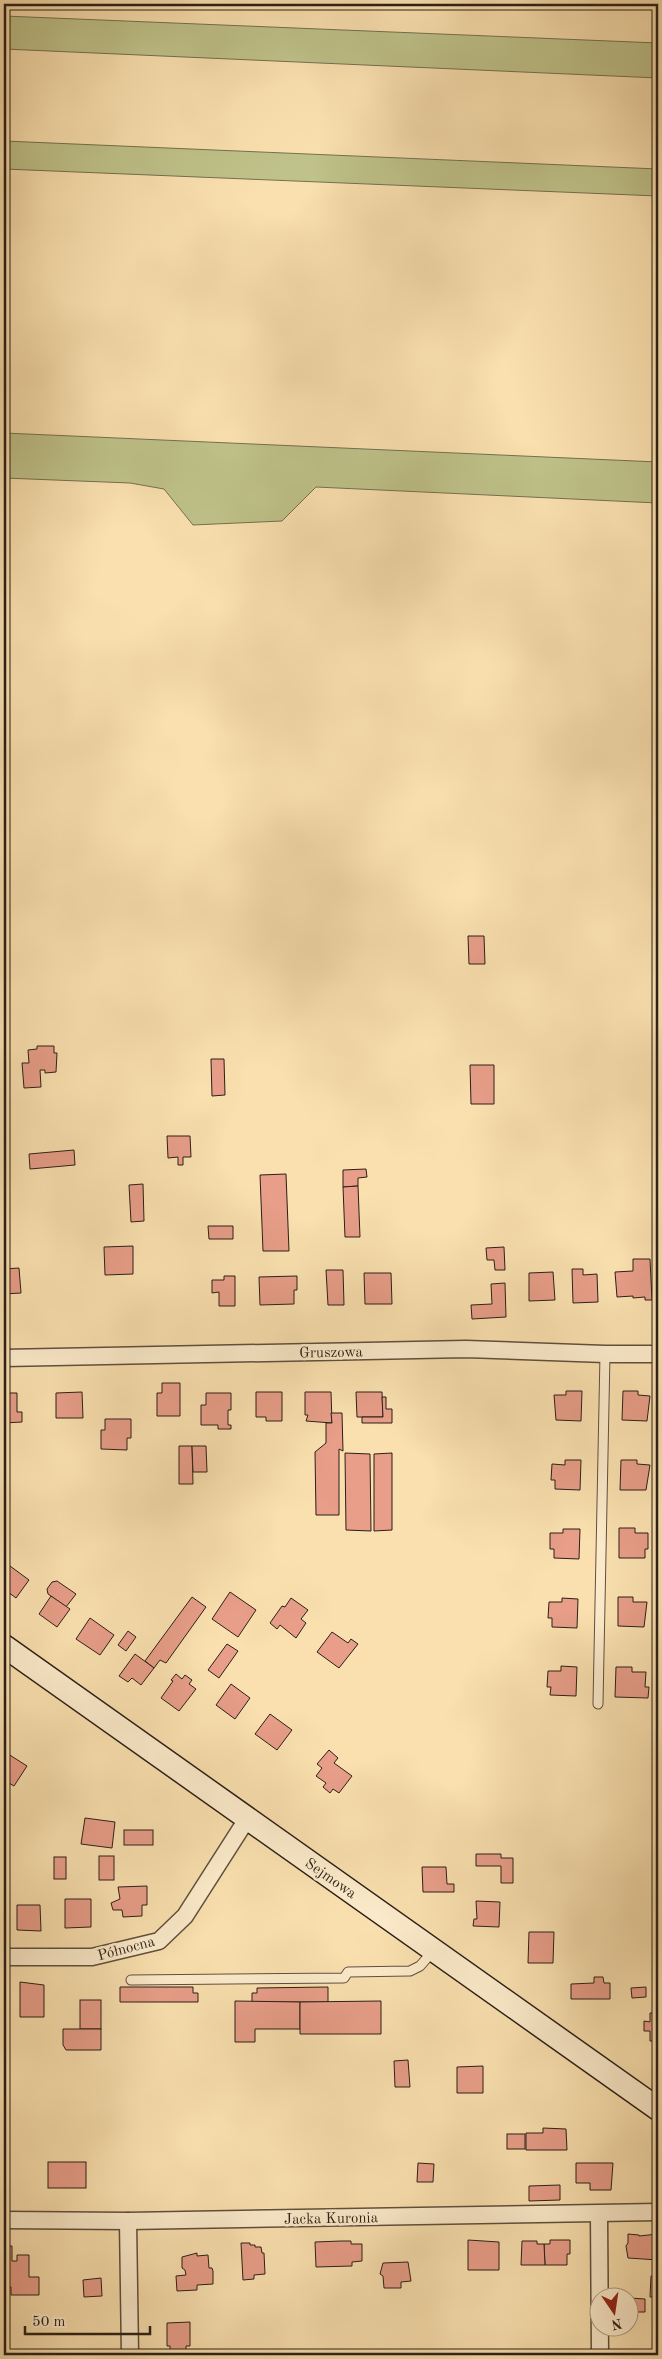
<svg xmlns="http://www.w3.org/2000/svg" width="662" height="2359" viewBox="0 0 662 2359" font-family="'Old Standard TT',serif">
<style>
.green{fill:#bfc28a;stroke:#757050}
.building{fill:#e89e89;stroke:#2b1f17}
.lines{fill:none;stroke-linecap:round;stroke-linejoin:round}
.service-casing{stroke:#5f4f3d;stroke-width:11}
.minor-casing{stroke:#5f4f3d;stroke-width:19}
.secondary-casing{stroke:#2b1f17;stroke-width:25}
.service{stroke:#fcebcb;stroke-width:9}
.minor{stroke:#fcebcb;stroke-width:16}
.secondary{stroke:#fcebcb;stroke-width:22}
.labels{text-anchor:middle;stroke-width:5;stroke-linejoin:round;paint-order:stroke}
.street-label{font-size:15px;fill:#2b1f17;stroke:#fcebcb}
</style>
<rect width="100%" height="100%" fill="#fae0af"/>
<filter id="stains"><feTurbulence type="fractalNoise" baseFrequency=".004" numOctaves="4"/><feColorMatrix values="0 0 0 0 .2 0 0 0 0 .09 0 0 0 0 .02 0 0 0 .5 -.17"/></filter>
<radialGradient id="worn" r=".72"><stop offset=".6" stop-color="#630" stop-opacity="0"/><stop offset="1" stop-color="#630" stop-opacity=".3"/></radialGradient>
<!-- green -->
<g class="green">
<path d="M 4,16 L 658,43 L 658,78 L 4,49 Z"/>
<path d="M 4,141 L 658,169 L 658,196 L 4,169 Z"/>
<path d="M 4,433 L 658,462 L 658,503 L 316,487 L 282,521 L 193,525 L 164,489 L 130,483 L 4,478 Z"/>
</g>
<!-- building -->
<g class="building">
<path d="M 4,692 L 7,692 L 8,708 L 4,709 Z"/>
<path d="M 468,936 L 484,936 L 485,964 L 469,964 Z"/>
<path d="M 37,1046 L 54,1046 L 54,1053 L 57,1053 L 56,1072 L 45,1073 L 45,1070 L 40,1070 L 41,1087 L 24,1088 L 22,1063 L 29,1063 L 28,1050 L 37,1049 Z"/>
<path d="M 211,1059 L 224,1059 L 225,1095 L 212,1096 Z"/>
<path d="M 470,1065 L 494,1065 L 494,1104 L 471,1104 Z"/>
<path d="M 167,1136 L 190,1136 L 191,1157 L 183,1157 L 183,1165 L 178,1165 L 178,1157 L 168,1158 Z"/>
<path d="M 74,1150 L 75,1165 L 30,1169 L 29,1154 Z"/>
<path d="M 366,1169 L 367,1177 L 358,1178 L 358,1186 L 343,1187 L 343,1170 Z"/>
<path d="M 286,1174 L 289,1251 L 263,1251 L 260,1175 Z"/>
<path d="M 143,1184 L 144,1221 L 131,1222 L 129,1185 Z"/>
<path d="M 358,1186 L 360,1237 L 345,1237 L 343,1187 Z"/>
<path d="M 208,1226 L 233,1226 L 233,1239 L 209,1239 Z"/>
<path d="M 133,1246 L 133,1274 L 105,1275 L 104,1247 Z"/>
<path d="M 504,1247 L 505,1270 L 495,1270 L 494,1260 L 487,1260 L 486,1248 Z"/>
<path d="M 633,1259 L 650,1259 L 652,1300 L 645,1300 L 645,1297 L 633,1298 L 633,1296 L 617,1297 L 615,1272 L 633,1271 Z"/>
<path d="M 19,1268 L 21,1293 L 4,1294 L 4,1269 Z"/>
<path d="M 572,1269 L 583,1269 L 583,1275 L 597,1274 L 598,1302 L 573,1303 Z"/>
<path d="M 326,1270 L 343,1270 L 344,1305 L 328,1305 Z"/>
<path d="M 553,1272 L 555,1300 L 529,1301 L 529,1273 Z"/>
<path d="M 364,1273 L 391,1273 L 392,1304 L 365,1304 Z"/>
<path d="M 224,1276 L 235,1276 L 235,1306 L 219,1306 L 219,1292 L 212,1293 L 212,1280 L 224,1280 Z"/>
<path d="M 297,1276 L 297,1290 L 294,1290 L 294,1304 L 260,1305 L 259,1277 Z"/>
<path d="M 505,1283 L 506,1317 L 472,1319 L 471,1305 L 492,1304 L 491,1284 Z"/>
<path d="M 162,1383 L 180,1383 L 180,1416 L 157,1416 L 157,1393 L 162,1393 Z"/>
<path d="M 566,1391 L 582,1391 L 581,1421 L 556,1420 L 554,1395 L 566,1395 Z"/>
<path d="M 623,1391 L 638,1391 L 638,1395 L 650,1396 L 647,1421 L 622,1420 Z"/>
<path d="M 82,1392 L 83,1418 L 56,1418 L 56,1393 Z"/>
<path d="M 256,1392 L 282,1392 L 282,1421 L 266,1421 L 266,1417 L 256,1417 Z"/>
<path d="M 305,1392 L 331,1392 L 332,1423 L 306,1421 L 308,1415 L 305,1415 Z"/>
<path d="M 356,1392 L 382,1392 L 383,1417 L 357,1417 Z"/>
<path d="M 4,1393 L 17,1393 L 17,1412 L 22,1412 L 22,1422 L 4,1423 Z"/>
<path d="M 206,1393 L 231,1393 L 231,1410 L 228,1410 L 228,1425 L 231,1425 L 231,1429 L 218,1429 L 218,1425 L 201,1425 L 201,1405 L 206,1405 Z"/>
<path d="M 382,1397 L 386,1397 L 386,1409 L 392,1409 L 392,1423 L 362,1423 L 362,1417 L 383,1417 Z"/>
<path d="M 331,1413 L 342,1413 L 343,1451 L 339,1449 L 339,1515 L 316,1515 L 315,1452 L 326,1443 L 326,1423 L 332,1423 Z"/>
<path d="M 105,1419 L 131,1419 L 131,1438 L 127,1438 L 127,1450 L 101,1449 L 101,1430 L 105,1430 Z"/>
<path d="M 179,1446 L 192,1446 L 193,1484 L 179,1484 Z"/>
<path d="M 192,1446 L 206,1446 L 207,1472 L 193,1472 Z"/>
<path d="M 345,1453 L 370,1454 L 371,1531 L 346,1530 Z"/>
<path d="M 392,1453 L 392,1530 L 374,1531 L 374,1454 Z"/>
<path d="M 565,1460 L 581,1460 L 580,1490 L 555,1489 L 555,1480 L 551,1480 L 552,1464 L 565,1465 Z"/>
<path d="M 621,1460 L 637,1460 L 637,1464 L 650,1465 L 646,1490 L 620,1490 Z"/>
<path d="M 619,1528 L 635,1528 L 635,1533 L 648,1533 L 648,1549 L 645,1549 L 645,1558 L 619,1558 Z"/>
<path d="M 563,1529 L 580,1529 L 579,1559 L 554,1558 L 554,1549 L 550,1549 L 550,1533 L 563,1533 Z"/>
<path d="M 10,1566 L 29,1580 L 16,1598 L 4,1589 L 4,1574 Z"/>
<path d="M 57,1581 L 76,1594 L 66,1607 L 48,1594 L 47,1589 L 52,1582 Z"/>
<path d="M 230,1592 L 256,1610 L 238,1637 L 212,1619 Z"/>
<path d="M 51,1596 L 70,1609 L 57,1627 L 39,1614 Z"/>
<path d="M 192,1597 L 206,1607 L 166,1663 L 160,1660 L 154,1668 L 145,1661 Z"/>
<path d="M 618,1597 L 633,1597 L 633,1602 L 647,1602 L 644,1627 L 618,1626 Z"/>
<path d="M 291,1598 L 308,1610 L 301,1619 L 306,1623 L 296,1638 L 280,1625 L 277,1629 L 270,1623 L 282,1606 L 285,1607 Z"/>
<path d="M 562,1598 L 578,1599 L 577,1628 L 552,1627 L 552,1618 L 548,1618 L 549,1602 L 562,1602 Z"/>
<path d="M 90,1618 L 114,1635 L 100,1655 L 76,1639 Z"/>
<path d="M 128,1631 L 136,1637 L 126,1651 L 118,1645 Z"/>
<path d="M 332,1632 L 348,1643 L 351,1639 L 358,1644 L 339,1668 L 317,1652 Z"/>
<path d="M 227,1644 L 238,1651 L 219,1678 L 208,1670 Z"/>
<path d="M 135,1654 L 154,1668 L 141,1685 L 132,1678 L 128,1682 L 119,1676 Z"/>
<path d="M 561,1666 L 577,1667 L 576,1696 L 550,1695 L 551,1687 L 547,1687 L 548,1671 L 561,1671 Z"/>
<path d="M 616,1667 L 632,1667 L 632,1672 L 646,1672 L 645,1687 L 649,1687 L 648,1698 L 615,1697 Z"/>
<path d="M 176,1674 L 182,1679 L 185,1675 L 192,1680 L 189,1684 L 196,1689 L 179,1711 L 161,1698 L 173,1681 L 171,1680 Z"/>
<path d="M 231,1684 L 250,1698 L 235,1719 L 216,1705 Z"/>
<path d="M 270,1714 L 292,1730 L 277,1750 L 255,1734 Z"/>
<path d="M 329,1750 L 338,1758 L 334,1763 L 352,1776 L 339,1793 L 333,1789 L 330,1793 L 323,1787 L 326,1783 L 316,1776 L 322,1768 L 317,1764 Z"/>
<path d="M 5,1752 L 27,1766 L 14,1786 L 4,1780 Z"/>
<path d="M 85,1818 L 115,1822 L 112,1848 L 81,1844 Z"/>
<rect x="124" y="1830" width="29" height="15"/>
<path d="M 476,1854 L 501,1854 L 501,1858 L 513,1858 L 513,1883 L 501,1883 L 501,1866 L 476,1866 Z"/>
<rect x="99" y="1856" width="15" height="24"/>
<rect x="54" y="1857" width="12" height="22"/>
<path d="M 422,1867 L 446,1867 L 447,1884 L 454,1884 L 454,1892 L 423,1892 Z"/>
<path d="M 147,1886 L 147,1905 L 142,1905 L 142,1916 L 123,1917 L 122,1910 L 113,1910 L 111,1903 L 120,1899 L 118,1887 Z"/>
<path d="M 65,1899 L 91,1899 L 91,1927 L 65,1928 Z"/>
<path d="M 476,1901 L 500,1902 L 499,1927 L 473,1926 L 474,1919 L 477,1919 Z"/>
<rect x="4" y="1902" width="5" height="26"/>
<path d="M 17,1905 L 40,1905 L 41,1931 L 17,1930 Z"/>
<path d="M 529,1932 L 554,1932 L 553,1963 L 528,1963 Z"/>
<path d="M 594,1977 L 603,1977 L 604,1983 L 610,1983 L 610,1999 L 571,1999 L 571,1984 L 594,1983 Z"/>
<path d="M 20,1982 L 44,1985 L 44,2017 L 20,2017 Z"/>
<path d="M 120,1987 L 193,1987 L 193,1993 L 198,1993 L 198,2002 L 120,2002 Z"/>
<path d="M 328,1987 L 328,2002 L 252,2002 L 252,1993 L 257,1993 L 257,1988 Z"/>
<path d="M 646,1987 L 646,1997 L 632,1998 L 631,1988 Z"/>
<rect x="80" y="2000" width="21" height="29"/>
<path d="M 235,2001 L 300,2002 L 300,2029 L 255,2029 L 255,2042 L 235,2042 Z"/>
<path d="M 381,2001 L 381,2034 L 300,2034 L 300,2002 Z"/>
<path d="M 650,2013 L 658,2013 L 658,2041 L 650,2041 L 650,2031 L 644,2031 L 644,2021 L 650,2022 Z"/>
<path d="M 63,2029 L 101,2029 L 101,2050 L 66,2050 L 63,2045 Z"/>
<path d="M 408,2060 L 410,2087 L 395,2087 L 394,2061 Z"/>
<path d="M 483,2066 L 483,2093 L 457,2093 L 457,2067 Z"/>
<path d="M 543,2128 L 566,2129 L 567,2150 L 526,2150 L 526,2133 L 543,2133 Z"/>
<rect x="507" y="2134" width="18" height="15"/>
<rect x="48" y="2162" width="38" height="26"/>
<path d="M 418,2163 L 434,2164 L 433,2182 L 417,2182 Z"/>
<path d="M 576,2163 L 613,2163 L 611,2190 L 590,2190 L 590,2183 L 576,2183 Z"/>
<path d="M 560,2185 L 560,2200 L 529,2201 L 529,2186 Z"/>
<path d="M 628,2234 L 639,2235 L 639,2236 L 658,2234 L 658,2260 L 628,2258 L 626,2246 L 628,2243 Z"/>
<path d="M 468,2240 L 499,2242 L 499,2270 L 468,2270 Z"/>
<path d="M 550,2240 L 570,2240 L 570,2254 L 567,2254 L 567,2265 L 545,2265 L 544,2244 L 550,2244 Z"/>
<path d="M 341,2241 L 351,2241 L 351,2244 L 362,2244 L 362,2261 L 352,2262 L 352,2266 L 316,2267 L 315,2242 Z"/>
<path d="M 522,2241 L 537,2241 L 537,2244 L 544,2244 L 545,2265 L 521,2265 Z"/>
<path d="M 241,2243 L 250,2243 L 250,2245 L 255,2245 L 255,2247 L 261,2247 L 262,2253 L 264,2253 L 265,2274 L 254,2275 L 254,2279 L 243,2280 Z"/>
<path d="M 4,2246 L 12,2246 L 12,2261 L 17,2261 L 17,2255 L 29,2255 L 29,2277 L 39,2277 L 39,2295 L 11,2295 L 11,2287 L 4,2287 Z"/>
<path d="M 197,2253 L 197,2256 L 208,2255 L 209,2268 L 212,2268 L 213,2271 L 213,2284 L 197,2285 L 197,2290 L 177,2291 L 176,2276 L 186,2275 L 185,2270 L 182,2268 L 182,2257 Z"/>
<path d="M 408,2262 L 411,2281 L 401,2282 L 401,2288 L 384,2288 L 383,2276 L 380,2274 L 383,2263 Z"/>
<path d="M 651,2276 L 658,2276 L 658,2297 L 650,2297 Z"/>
<path d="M 101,2278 L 102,2296 L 84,2297 L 83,2280 Z"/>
<path d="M 630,2298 L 645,2299 L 645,2312 L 635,2312 L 635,2317 L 630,2316 Z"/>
<path d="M 190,2322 L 190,2346 L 186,2346 L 186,2354 L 170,2353 L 170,2346 L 167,2346 L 167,2323 Z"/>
<path d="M 620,2350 L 655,2351 L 655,2355 L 619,2355 Z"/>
</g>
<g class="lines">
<defs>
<g id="service">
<path d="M 598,1704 L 605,1354"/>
<path d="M 131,1980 L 344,1978 L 348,1972 L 410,1971 L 420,1966 L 434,1950"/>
</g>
<g id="minor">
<path d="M 4,1358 L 466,1349 L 605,1354 L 658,1354"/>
<path d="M 4,1957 L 92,1957 L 159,1941 L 185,1916 L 247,1819"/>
<path d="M 599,2214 L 600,2355"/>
<path d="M 4,2220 L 128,2221 L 658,2212"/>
<path d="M 128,2221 L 130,2355"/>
</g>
<path id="secondary" d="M 4,1646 L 658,2109"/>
</defs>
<!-- service casing -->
<use href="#service" class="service-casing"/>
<!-- minor casing -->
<use href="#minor" class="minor-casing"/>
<!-- secondary casing -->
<use href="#secondary" class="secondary-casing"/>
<!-- service -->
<use href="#service" class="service"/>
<!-- minor -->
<use href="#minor" class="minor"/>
<!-- secondary -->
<use href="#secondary" class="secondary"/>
</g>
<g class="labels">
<!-- street labels -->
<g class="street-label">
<text transform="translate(331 1352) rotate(-1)" y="5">Gruszowa</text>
<text transform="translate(331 1878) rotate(35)" y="5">Sejmowa</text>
<text transform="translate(126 1948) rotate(-15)" y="5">Północna</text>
<text transform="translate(331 2218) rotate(-1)" y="5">Jacka Kuronia</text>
</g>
</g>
<!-- margin -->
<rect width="662" height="2359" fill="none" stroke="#fae0af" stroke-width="20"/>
<rect x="5" y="5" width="652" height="2349" fill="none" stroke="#2b1f17" stroke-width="2.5"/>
<rect x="10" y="10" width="642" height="2339" fill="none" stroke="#2b1f17"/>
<!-- north arrow -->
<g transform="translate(614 2312) rotate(167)"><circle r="24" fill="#fcebcb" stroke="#a89983"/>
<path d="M0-4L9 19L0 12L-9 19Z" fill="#8f2418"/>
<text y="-8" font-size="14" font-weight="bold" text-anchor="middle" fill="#2b1f17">N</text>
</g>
<!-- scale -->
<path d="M25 2326v8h125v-8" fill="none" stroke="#2b1f17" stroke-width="2.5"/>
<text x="32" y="2326" font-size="15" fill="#2b1f17" stroke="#fcebcb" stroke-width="4" paint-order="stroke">50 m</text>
<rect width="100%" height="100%" filter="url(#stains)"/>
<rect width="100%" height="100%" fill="url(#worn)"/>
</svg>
